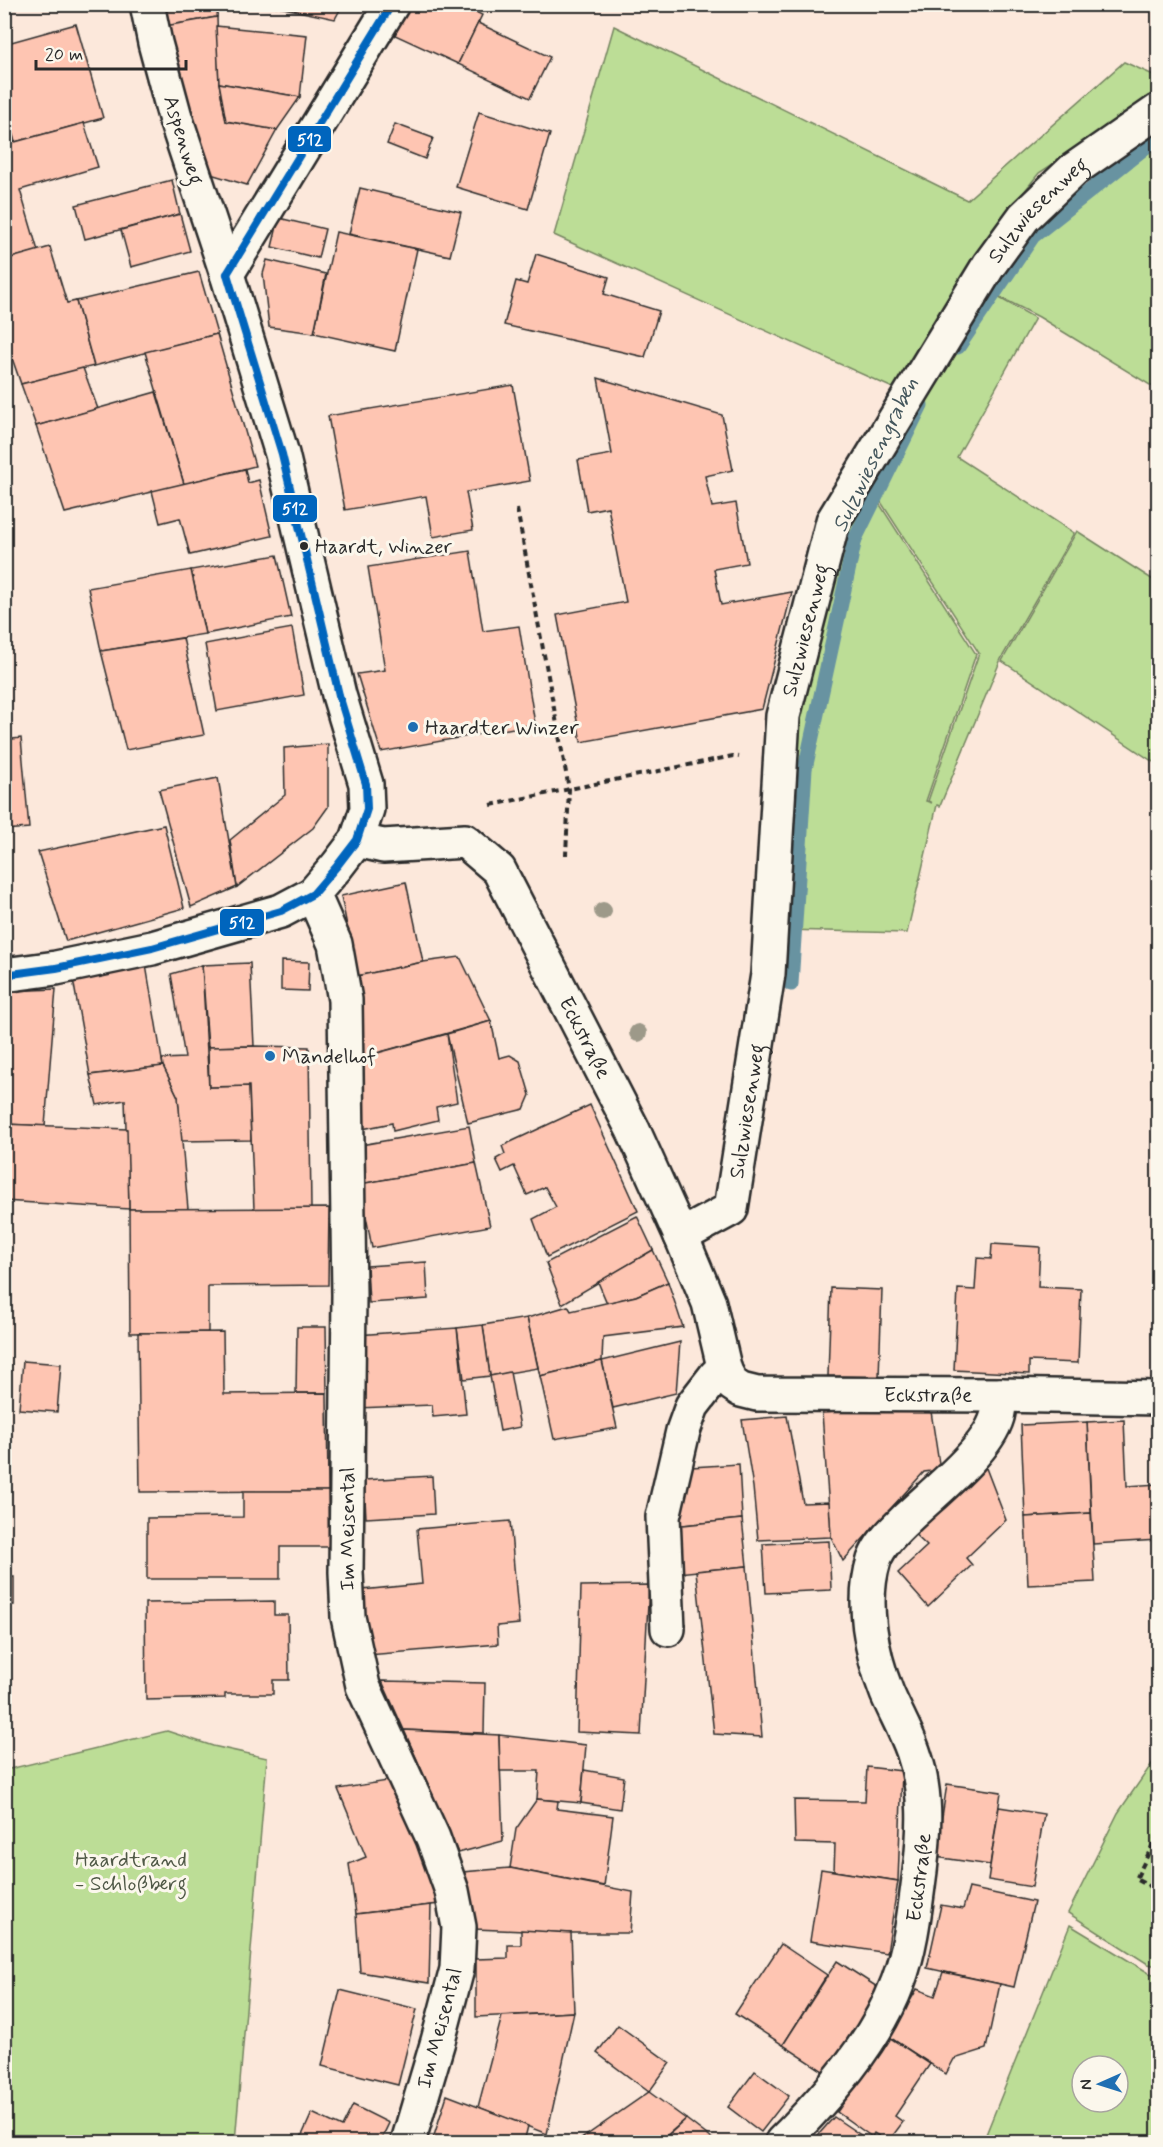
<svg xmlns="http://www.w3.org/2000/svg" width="1163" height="2147" viewBox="0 0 1163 2147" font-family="Mynerve,sans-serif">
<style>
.green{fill:#bcdd96;stroke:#748460;stroke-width:1.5;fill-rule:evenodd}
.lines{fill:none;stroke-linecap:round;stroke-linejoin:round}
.stream{stroke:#6793a1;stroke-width:15}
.building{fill:#fec5b2;stroke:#2b2b2b;stroke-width:1.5}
.minor-casing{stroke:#2b2b2b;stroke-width:38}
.path{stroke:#2b2b2b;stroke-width:4;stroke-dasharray:6 4.5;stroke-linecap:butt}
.minor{stroke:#fbf7ec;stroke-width:33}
.bus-1-casing{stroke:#fbf7ec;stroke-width:12}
.bus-1{stroke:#0065bd;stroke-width:8}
.tree{fill:#9d9989}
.bus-dot{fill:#2b2b2b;stroke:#fbf7ec;stroke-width:2}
.poi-dot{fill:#1f6fb2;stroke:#fbf7ec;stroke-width:2}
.labels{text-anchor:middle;stroke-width:6;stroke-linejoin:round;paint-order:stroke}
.bus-label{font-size:20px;fill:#2b2b2b;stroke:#fbf7ec;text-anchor:start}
.street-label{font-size:21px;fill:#2b2b2b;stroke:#fbf7ec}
.poi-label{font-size:21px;fill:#2b2b2b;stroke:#fbf7ec;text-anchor:start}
.park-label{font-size:21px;fill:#4f5846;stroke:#fbf7ec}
.water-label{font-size:22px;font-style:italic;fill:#44565c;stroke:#fbf7ec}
.line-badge{stroke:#fbf7ec;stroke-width:2}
.badge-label{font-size:16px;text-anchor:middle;font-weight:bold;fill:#fff}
</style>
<rect width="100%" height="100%" fill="#fce8db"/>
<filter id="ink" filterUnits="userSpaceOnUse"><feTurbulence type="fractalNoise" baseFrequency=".0167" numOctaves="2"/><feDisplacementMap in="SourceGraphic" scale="12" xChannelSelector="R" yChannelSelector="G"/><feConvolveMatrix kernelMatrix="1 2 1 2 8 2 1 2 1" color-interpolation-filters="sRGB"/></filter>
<g filter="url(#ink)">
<!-- green -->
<g class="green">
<path d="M 614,26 L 967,200 L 1124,62 L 1158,77 L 1158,95 L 1039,173 L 1003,218 L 895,389 L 554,235 Z"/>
<path d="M 1158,146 L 1158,390 L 1039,317 L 996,295 L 1034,238 Z"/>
<path d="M 994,295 L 1035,318 L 957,457 L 1074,533 L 1001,659 L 940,806 L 937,805 L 907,933 L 785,930 L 798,722 L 852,521 L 870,489 L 976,654 L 926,801 L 932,803 L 928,801 L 979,653 L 879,499 L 928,395 Z"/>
<path d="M 1077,531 L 1158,583 L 1158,765 L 1002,661 Z"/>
<path d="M 167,1731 L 213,1746 L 267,1758 L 235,2142 L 5,2142 L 5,1770 Z"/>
<path d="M 1158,1755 L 1158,1966 L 1148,1964 L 1068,1913 L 1118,1813 Z"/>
<path d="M 1070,1925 L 1149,1973 L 1158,1975 L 1158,2142 L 983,2142 ZM 1082,2066 L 1118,2066 L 1118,2102 L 1082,2102 Z"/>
</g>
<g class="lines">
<!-- stream -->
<g class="stream">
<path d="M 958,347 L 1033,236 L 1158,137"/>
<path d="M 791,984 L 805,769 L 855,539 L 921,405"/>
</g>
</g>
<!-- building -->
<g class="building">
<path d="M 161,4 L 218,4 L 217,17 L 165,26 Z"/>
<path d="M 265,4 L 343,4 L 335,19 Z"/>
<path d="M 409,4 L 459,4 L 482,15 L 458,64 L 395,35 Z"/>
<path d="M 217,17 L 219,83 L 226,121 L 277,130 L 247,185 L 204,172 L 165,26 Z"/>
<path d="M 478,23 L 550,57 L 530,98 L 458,64 Z"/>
<path d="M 76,24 L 103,118 L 15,142 L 4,104 L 4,44 Z"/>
<path d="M 216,26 L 307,35 L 300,97 L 219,83 Z"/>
<path d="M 219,83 L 300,97 L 277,130 L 226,121 Z"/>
<path d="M 479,112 L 550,134 L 528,209 L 456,187 Z"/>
<path d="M 84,123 L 98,167 L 20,190 L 38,251 L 4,260 L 4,145 Z"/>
<path d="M 395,124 L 433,138 L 425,159 L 387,144 Z"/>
<path d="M 172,180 L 180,214 L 85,239 L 76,205 Z"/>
<path d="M 360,188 L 461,212 L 450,256 L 349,234 Z"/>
<path d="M 180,214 L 190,251 L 131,267 L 121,230 Z"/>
<path d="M 279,218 L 325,229 L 318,258 L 272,247 Z"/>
<path d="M 336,232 L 417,249 L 395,351 L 314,333 Z"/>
<path d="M 50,247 L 67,303 L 76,301 L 94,366 L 21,384 L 4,335 L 4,260 Z"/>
<path d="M 536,254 L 609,277 L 604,294 L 659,311 L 645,357 L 504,325 L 516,281 L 527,284 Z"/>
<path d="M 267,260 L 326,274 L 314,333 L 269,327 L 263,274 Z"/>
<path d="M 199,272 L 217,334 L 94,366 L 76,301 Z"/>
<path d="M 217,334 L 255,466 L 184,484 L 145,352 Z"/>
<path d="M 83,368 L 98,409 L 36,426 L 21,384 Z"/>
<path d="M 598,378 L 722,415 L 733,470 L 705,476 L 712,507 L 736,503 L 747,563 L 714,569 L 721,605 L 792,592 L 762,709 L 581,742 L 557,615 L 626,602 L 608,507 L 587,511 L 578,460 L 612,454 Z"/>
<path d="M 513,385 L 530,481 L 466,492 L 473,530 L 433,537 L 426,496 L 345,510 L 328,416 Z"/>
<path d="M 156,392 L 184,484 L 65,513 L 36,426 Z"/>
<path d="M 245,469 L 248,483 L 259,480 L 272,536 L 190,555 L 180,518 L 160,523 L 152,491 Z"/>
<path d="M 470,551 L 483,631 L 519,626 L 535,724 L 381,752 L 357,674 L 385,670 L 368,567 Z"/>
<path d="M 277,555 L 291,617 L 205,634 L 191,570 Z"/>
<path d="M 191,570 L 205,634 L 101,651 L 88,588 Z"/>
<path d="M 4,626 L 10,649 L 4,651 Z"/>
<path d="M 292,628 L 304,695 L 217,711 L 205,644 Z"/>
<path d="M 183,638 L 204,735 L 126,750 L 101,651 Z"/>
<path d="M 21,738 L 29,828 L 4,830 L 4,740 Z"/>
<path d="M 328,744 L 328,807 L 313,828 L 237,887 L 230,840 L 285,795 L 284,748 Z"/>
<path d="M 218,778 L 237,887 L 191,907 L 159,790 Z"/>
<path d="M 164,825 L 184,908 L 66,941 L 38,852 Z"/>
<path d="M 406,882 L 423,962 L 357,976 L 341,896 Z"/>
<path d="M 460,957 L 491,1021 L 359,1058 L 357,976 L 423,962 Z"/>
<path d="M 281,961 L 309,962 L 308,991 L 281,990 Z"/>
<path d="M 250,963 L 254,1046 L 208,1047 L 202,965 Z"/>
<path d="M 146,965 L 163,1066 L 90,1075 L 73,979 Z"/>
<path d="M 202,965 L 209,1087 L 249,1086 L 251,1140 L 181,1141 L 178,1097 L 163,1066 L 162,1059 L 185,1058 L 171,974 Z"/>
<path d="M 56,989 L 45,1126 L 4,1124 L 4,1021 L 10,991 Z"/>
<path d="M 491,1021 L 499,1058 L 510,1055 L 520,1061 L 530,1095 L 524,1109 L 468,1123 L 447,1034 Z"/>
<path d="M 447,1034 L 457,1102 L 436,1107 L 438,1120 L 393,1131 L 392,1123 L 362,1129 L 359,1058 Z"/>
<path d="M 254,1046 L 309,1047 L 311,1209 L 254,1209 L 249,1086 L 209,1087 L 208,1047 Z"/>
<path d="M 163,1066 L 178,1097 L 188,1209 L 129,1209 L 125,1100 L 97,1105 L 90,1075 Z"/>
<path d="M 590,1105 L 638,1211 L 547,1257 L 533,1219 L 556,1207 L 545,1187 L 527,1195 L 514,1166 L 502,1172 L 496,1159 L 505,1154 L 502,1146 Z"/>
<path d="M 4,1124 L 127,1129 L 129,1209 L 4,1201 Z"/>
<path d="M 469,1126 L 476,1163 L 360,1184 L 361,1145 Z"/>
<path d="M 476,1163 L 490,1226 L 372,1248 L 360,1184 Z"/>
<path d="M 329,1208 L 328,1285 L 208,1286 L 208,1332 L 130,1333 L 129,1209 Z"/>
<path d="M 637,1216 L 653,1250 L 562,1304 L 546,1263 Z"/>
<path d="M 992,1244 L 1040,1247 L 1038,1287 L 1081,1289 L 1078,1363 L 1029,1361 L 1029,1374 L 954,1370 L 958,1289 L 975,1290 L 977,1258 L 991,1259 Z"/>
<path d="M 653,1250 L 668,1282 L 636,1296 L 607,1303 L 598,1282 Z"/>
<path d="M 426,1262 L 428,1299 L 369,1303 L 367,1266 Z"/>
<path d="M 668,1282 L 683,1327 L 603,1337 L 602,1361 L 540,1376 L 527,1318 L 568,1306 L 571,1311 L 636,1296 Z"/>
<path d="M 831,1288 L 882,1290 L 879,1377 L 828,1376 Z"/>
<path d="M 527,1318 L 538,1368 L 490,1376 L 483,1325 Z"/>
<path d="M 483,1325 L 490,1376 L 464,1379 L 457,1328 Z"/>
<path d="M 297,1327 L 326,1327 L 327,1393 L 296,1393 Z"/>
<path d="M 457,1328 L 466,1414 L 433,1417 L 432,1405 L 357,1408 L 356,1335 Z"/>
<path d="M 223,1332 L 224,1394 L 327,1393 L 328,1491 L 140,1492 L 138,1333 Z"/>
<path d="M 680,1342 L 676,1393 L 613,1408 L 602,1361 Z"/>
<path d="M 23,1361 L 61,1364 L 57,1412 L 19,1409 Z"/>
<path d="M 602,1361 L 617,1428 L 554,1439 L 540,1376 Z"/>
<path d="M 510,1372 L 520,1427 L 500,1431 L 490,1376 Z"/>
<path d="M 930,1405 L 940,1470 L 924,1472 L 843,1561 L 831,1537 L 822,1413 Z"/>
<path d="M 787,1416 L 803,1503 L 829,1502 L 831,1537 L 758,1540 L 753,1487 L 742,1420 Z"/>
<path d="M 1124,1420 L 1127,1486 L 1158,1484 L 1158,1540 L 1093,1544 L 1087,1422 Z"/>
<path d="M 1087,1422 L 1091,1513 L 1025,1517 L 1021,1425 Z"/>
<path d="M 981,1455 L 1006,1520 L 966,1558 L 972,1565 L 928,1607 L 898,1573 L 927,1546 L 906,1526 Z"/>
<path d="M 739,1464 L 742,1519 L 673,1526 L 676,1468 Z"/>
<path d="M 432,1476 L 434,1514 L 366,1518 L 364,1480 Z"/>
<path d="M 243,1491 L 328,1491 L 329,1547 L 280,1547 L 280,1579 L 147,1579 L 147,1518 L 243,1517 Z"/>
<path d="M 1091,1513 L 1095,1582 L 1028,1585 L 1025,1517 Z"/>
<path d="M 742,1519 L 747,1566 L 678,1573 L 673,1526 Z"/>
<path d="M 510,1521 L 519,1624 L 497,1626 L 498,1644 L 368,1655 L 362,1590 L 422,1584 L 417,1529 Z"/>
<path d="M 829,1541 L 831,1590 L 766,1593 L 763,1544 Z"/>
<path d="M 747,1566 L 762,1737 L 714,1734 L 696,1571 Z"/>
<rect x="4" y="1577" width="10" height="28"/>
<path d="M 649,1585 L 641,1735 L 577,1732 L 581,1586 Z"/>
<path d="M 274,1601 L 274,1615 L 288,1615 L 289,1680 L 273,1680 L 273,1694 L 225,1694 L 225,1698 L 146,1700 L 145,1603 Z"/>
<path d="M 382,1681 L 485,1683 L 484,1733 L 404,1730 Z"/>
<path d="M 404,1730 L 499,1735 L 503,1841 L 458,1853 Z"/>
<path d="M 499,1735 L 586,1745 L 581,1803 L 537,1799 L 539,1771 L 500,1771 Z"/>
<path d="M 867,1767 L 902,1771 L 898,1881 L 834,1871 L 835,1844 L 795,1843 L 794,1800 L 865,1801 Z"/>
<path d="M 584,1770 L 624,1777 L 620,1809 L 581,1803 Z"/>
<path d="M 393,1780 L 439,1904 L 356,1914 L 349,1864 L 366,1857 L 338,1789 Z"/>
<path d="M 947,1784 L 1001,1792 L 990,1865 L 936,1857 Z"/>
<path d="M 537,1799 L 558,1801 L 557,1809 L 613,1816 L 604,1886 L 510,1868 L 516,1829 Z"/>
<path d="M 999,1807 L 1044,1814 L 1032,1887 L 988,1880 Z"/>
<path d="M 510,1868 L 633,1892 L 630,1933 L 571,1933 L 475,1929 L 462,1872 Z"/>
<path d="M 821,1869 L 898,1881 L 887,1953 L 810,1941 Z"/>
<path d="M 969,1888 L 1034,1902 L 1014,1987 L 927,1968 L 941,1905 L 963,1909 Z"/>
<path d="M 431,1905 L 429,1983 L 360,1972 L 356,1914 Z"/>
<path d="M 521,1930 L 571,1933 L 574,2012 L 476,2017 L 476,1959 L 508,1958 L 508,1945 L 521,1945 Z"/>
<path d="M 781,1944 L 827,1975 L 783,2045 L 735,2014 Z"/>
<path d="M 837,1961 L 882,1990 L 829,2075 L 783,2045 Z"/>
<path d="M 943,1972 L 1000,1984 L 986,2049 L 954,2059 L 946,2074 L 889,2037 L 917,1989 L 935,1996 Z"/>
<path d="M 340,1990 L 417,2009 L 398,2085 L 322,2066 Z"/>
<path d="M 574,2012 L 547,2134 L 478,2107 L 502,2016 Z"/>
<path d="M 618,2025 L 670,2063 L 649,2092 L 597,2053 Z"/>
<path d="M 889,2037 L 930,2064 L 895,2116 L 903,2122 L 888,2142 L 874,2133 L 872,2137 L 837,2112 Z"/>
<path d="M 755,2071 L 789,2096 L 761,2132 L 728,2107 Z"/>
<path d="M 649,2092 L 686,2119 L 659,2142 L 577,2142 Z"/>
<path d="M 447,2095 L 528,2126 L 524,2142 L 432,2142 Z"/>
<path d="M 353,2105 L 389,2123 L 380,2142 L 299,2142 L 312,2113 L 342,2127 Z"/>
<path d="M 834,2117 L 871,2142 L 812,2142 Z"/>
<path d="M 686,2119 L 716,2142 L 665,2142 L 663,2140 Z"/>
</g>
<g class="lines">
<defs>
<g id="minor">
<path d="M 227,274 L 392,4"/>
<path id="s1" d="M 357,840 L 383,846 L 465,841 L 499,870 L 633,1130 L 681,1236 L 709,1303 L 725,1371 L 732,1384 L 741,1390 L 757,1394 L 1001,1395 L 1158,1398"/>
<path d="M 313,894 L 335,944 L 345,1000 L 349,1295 L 346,1572 L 348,1617 L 363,1686 L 433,1838 L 452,1891 L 459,1927 L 457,1969 L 438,2041 L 408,2142"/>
<path d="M 4,975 L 56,968 L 152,948 L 281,911 L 313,894 L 337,866 L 357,840 L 367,809 L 366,784 L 339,695 L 282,454 L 227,274 L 175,117 L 155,43 L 147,4"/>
<path id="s2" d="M 681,1236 L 731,1209 L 768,974 L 783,716 L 833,521 L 989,265 L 1024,217 L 1073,170 L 1158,111"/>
<path d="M 668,1629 L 663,1517 L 683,1431 L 692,1406 L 716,1375 L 725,1371"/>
<path id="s3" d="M 782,2142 C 826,2098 876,2042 898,1982 C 911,1948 915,1908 920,1871 C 925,1830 927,1790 913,1751 C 906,1731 895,1712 887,1693 C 871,1653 861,1602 874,1560 C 880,1543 895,1530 907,1518 C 934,1492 987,1451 997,1417 C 999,1410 999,1402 1001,1395"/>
</g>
</defs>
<!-- minor casing -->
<use href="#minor" class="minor-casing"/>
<!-- path -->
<g class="path">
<path d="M 517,509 L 569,789 L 566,855"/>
<path d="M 491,805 L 733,756 L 739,757"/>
<path d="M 1158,1834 L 1136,1879 L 1158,1891"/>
</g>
<!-- minor -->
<use href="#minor" class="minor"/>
<defs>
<g id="bus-1">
<path d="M 227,274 L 392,4"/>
<path d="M 4,975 L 56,968 L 152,948 L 281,911 L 313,894 L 337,866 L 357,840 L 367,809 L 366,784 L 339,695 L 282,454 L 227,274"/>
</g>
</defs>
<!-- bus-1 casing -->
<use href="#bus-1" class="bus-1-casing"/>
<!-- bus-1 -->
<use href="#bus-1" class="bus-1"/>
</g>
<!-- trees -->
<g class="tree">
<circle cx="603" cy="911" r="9"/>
<circle cx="638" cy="1033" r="9"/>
</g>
</g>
<!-- markers -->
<circle class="bus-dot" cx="304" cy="546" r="5"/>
<g class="poi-dot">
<circle cx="413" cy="727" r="6"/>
<circle cx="270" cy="1056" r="6"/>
</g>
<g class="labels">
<!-- bus labels -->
<g class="bus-label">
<text x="315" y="553">Haardt, Winzer</text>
</g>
<!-- street labels -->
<g class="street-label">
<text transform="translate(184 140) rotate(73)" y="7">Aspenweg</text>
<text dy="7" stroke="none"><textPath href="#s2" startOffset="1128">Sulzwiesenweg</textPath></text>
<text dy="7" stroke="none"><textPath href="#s2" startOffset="642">Sulzwiesenweg</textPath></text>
<text dy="7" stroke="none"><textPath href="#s1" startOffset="342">Eckstraße</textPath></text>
<text dy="7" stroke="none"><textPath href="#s2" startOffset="156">Sulzwiesenweg</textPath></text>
<text dy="7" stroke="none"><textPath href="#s1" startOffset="918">Eckstraße</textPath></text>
<text transform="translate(347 1529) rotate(-90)" y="7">Im Meisental</text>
<text dy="7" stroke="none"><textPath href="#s3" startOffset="306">Eckstraße</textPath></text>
<text transform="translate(439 2028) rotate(-75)" y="7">Im Meisental</text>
</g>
<!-- poi labels -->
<g class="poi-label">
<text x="425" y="734">Haardter Winzer</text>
<text x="282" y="1063">Mandelhof</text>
</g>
<!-- park labels -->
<g class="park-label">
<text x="131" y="1866">Haardtrand<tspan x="131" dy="24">- Schloßberg</tspan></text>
</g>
<!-- water labels -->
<g class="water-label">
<text transform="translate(874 454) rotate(-64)" y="8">Sulzwiesengraben</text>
</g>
</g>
<g class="line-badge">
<rect x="287" y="125" width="45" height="28" rx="6" fill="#0065bd"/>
<rect x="272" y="494" width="46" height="29" rx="6" fill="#0065bd"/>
<rect x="219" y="908" width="46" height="29" rx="6" fill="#0065bd"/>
</g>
<g class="badge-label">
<text x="310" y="145">512</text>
<text x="295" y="514">512</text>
<text x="242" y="928">512</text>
</g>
<!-- margin -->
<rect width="1163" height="2147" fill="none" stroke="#fbf7ec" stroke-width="24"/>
<rect x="12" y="12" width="1139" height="2123" fill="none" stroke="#2b2b2b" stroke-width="2" filter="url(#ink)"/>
<!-- north arrow -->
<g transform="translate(1100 2084) rotate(267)"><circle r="28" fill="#fbf7ec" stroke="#a8a59f" stroke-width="1.5"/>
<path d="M0-4.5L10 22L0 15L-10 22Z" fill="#1f6fb2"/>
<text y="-9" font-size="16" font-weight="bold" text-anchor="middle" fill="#2b2b2b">N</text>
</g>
<!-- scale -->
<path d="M36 60v9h150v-9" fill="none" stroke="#2b2b2b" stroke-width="3"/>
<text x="45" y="60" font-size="18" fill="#2b2b2b" stroke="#fbf7ec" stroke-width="4.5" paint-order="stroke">20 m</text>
</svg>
